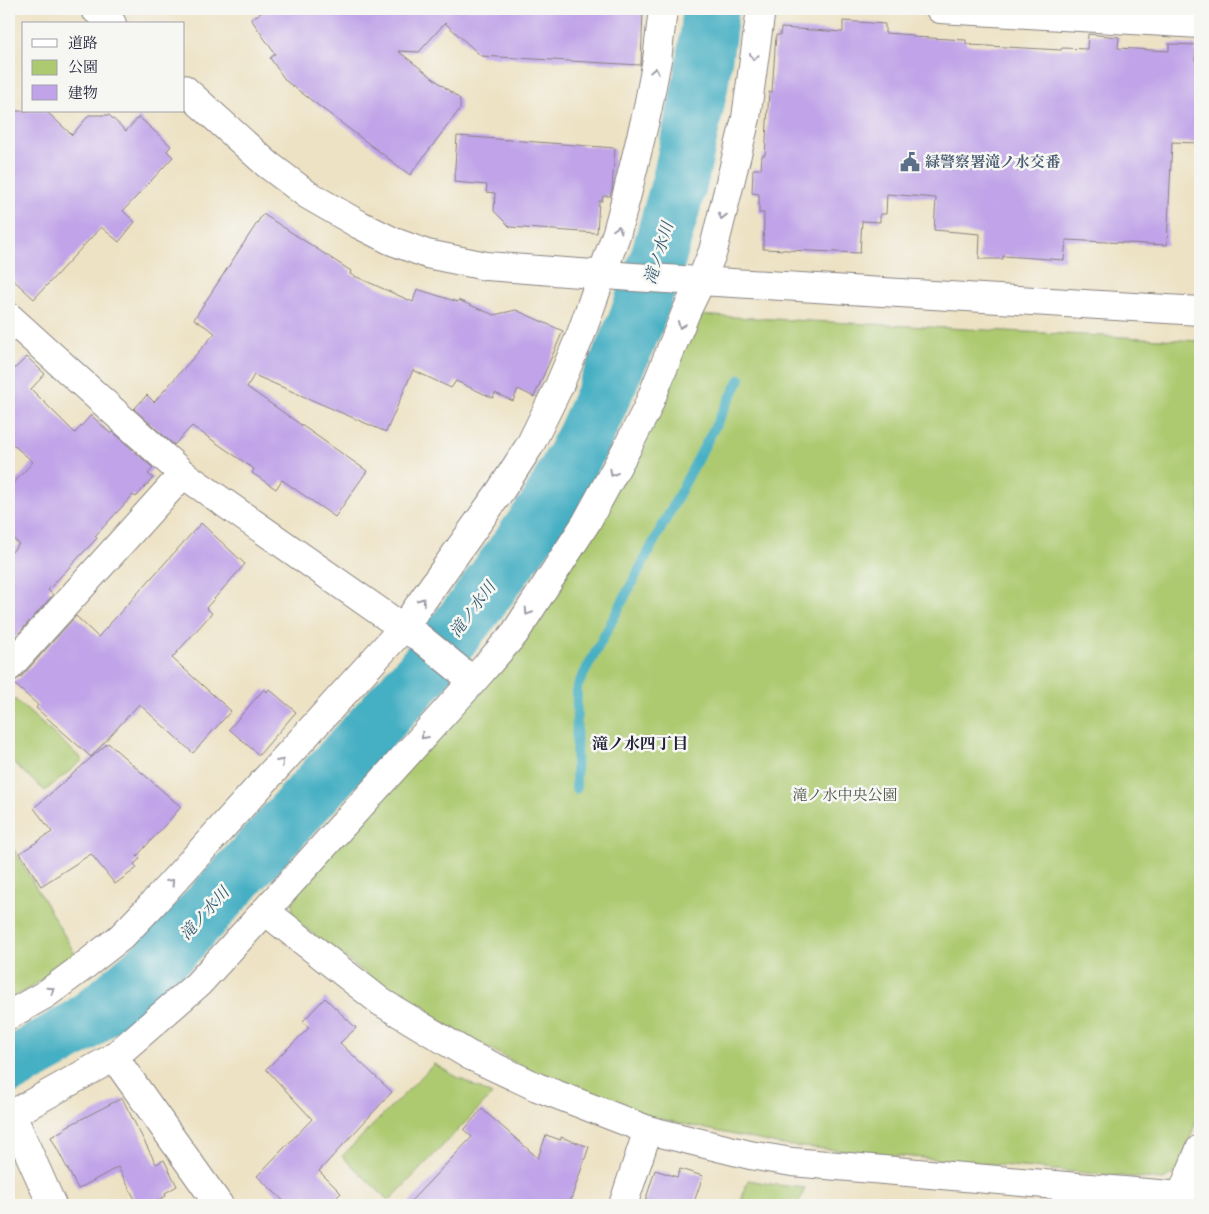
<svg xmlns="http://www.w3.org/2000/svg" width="1209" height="1214" viewBox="0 0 1209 1214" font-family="'IM FELL English','Noto Serif JP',serif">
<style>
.green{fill:#adca71;stroke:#687656}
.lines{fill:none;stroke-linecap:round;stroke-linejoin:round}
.stream{stroke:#44afc3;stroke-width:10}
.river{stroke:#44afc3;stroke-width:56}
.building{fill:#c0a3e8}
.minor-casing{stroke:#888280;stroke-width:30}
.minor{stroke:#fff;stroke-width:28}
.oneway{stroke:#9c9ca7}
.labels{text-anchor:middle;stroke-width:5;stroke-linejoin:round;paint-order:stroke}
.service-label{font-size:15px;font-weight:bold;fill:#4e5e75;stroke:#f6f6f2;text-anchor:start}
.park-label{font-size:15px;fill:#4c544b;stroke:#f6f6f2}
.water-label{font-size:16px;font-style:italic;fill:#305a71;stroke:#f6f6f2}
.neighbourhood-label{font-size:16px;font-weight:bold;fill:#22223b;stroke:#f6f6f2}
</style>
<rect width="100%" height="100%" fill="#f6f6f2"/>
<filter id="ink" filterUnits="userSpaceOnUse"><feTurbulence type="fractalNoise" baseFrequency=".02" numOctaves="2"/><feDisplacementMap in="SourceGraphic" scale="10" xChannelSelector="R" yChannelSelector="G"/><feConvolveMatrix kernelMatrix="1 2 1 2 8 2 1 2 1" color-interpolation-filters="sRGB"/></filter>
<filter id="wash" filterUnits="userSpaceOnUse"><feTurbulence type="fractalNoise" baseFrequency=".0096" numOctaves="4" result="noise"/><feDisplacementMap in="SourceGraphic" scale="20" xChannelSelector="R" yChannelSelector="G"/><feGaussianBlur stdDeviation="1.12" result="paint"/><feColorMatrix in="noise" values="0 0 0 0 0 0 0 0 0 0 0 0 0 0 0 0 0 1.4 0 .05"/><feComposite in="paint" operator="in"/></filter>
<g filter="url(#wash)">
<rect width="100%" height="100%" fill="#ede2c4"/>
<!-- green -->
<g class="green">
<path d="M 694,315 L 1200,341 L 1200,1110 L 1182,1161 L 1175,1173 L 1163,1180 L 782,1145 L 655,1118 L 549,1081 L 443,1023 L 389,991 L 292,918 L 293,891 L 483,687 Z"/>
<path d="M 9,694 L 83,760 L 45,791 L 9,759 Z"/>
<path d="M 9,841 L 77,957 L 12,999 L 9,992 Z"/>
<path d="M 434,1064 L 455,1076 L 492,1095 L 389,1201 L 342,1156 Z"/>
<path d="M 748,1180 L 777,1185 L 805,1188 L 798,1205 L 740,1205 Z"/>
</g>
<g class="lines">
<!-- stream -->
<path class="stream" d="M 576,789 L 577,687 L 740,379"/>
<!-- river -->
<path class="river" d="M 9,1066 L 55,1041 L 83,1024 L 113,1000 L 170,950 L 422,673 L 477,604 L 548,506 L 585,436 L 635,324 L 658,258 L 680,180 L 690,134 L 700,87 L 707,41 L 711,9"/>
</g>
<g id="blocks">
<!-- building -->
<g class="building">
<path d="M 267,9 L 605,9 L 643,11 L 641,63 L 640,65 L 481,56 L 445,23 L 419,52 L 398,51 L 460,99 L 460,109 L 410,175 L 286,81 L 270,58 L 275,54 L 251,19 Z"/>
<path d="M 843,21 L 885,24 L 885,33 L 913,35 L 913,37 L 966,40 L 966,44 L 971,44 L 970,45 L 1061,50 L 1062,48 L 1087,49 L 1088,34 L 1119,37 L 1118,48 L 1169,51 L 1169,44 L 1196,45 L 1195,60 L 1200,60 L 1198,116 L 1199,116 L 1198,143 L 1172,142 L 1167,245 L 1066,240 L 1064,260 L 1003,256 L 1003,259 L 979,259 L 980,234 L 934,230 L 936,198 L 887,194 L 886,214 L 880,214 L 880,222 L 862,221 L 860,253 L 763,249 L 764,213 L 759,213 L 759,194 L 752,193 L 753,169 L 761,169 L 762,155 L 765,155 L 769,92 L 772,92 L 776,35 L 780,35 L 781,28 L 843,32 Z"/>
<path d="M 9,111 L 46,111 L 72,135 L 89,115 L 109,115 L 126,131 L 139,117 L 171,146 L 167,151 L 173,157 L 123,211 L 135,222 L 119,242 L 101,227 L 34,299 L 9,276 Z"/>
<path d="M 457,136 L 615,148 L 612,189 L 610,196 L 603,196 L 602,201 L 599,201 L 597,233 L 510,227 L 494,211 L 495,193 L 486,192 L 487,185 L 454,182 Z"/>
<path d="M 263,214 L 351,271 L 350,274 L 413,302 L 417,289 L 458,302 L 458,300 L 494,315 L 516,310 L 563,331 L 534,397 L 518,389 L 513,401 L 495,393 L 493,398 L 456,381 L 451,388 L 413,370 L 386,432 L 254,375 L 247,387 L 367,471 L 335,517 L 282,480 L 276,489 L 252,473 L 254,469 L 192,426 L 174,445 L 134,409 L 147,395 L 154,402 L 215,333 L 194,319 Z"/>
<path d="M 27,357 L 45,374 L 31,389 L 75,433 L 91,415 L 111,434 L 113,432 L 153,468 L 148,474 L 153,478 L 136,497 L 133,495 L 95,536 L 97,538 L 48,590 L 53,595 L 9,644 L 9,555 L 19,544 L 9,535 L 9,488 L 33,462 L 9,441 L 9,367 L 12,371 Z"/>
<path d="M 201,523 L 245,564 L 206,608 L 212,613 L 172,658 L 231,711 L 193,753 L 139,704 L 91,757 L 36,708 L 38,705 L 12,682 L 21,677 L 76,616 L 98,637 Z"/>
<path d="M 264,689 L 267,692 L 269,689 L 296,712 L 259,755 L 229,729 Z"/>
<path d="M 108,743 L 181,807 L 137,856 L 140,859 L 134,864 L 137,868 L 115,884 L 91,854 L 41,886 L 20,853 L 52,832 L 34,808 Z"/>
<path d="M 325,998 L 356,1028 L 340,1043 L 392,1092 L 319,1171 L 341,1193 L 329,1205 L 288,1205 L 257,1176 L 312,1119 L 266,1069 L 309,1028 L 303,1021 Z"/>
<path d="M 122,1098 L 156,1164 L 164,1160 L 177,1186 L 165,1193 L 166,1196 L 148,1205 L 138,1205 L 118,1167 L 78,1189 L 51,1137 L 65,1129 L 64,1128 Z"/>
<path d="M 482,1109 L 538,1158 L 546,1135 L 561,1140 L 561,1137 L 589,1147 L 569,1205 L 407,1205 L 472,1137 L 464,1130 Z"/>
<path d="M 680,1169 L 703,1176 L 693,1205 L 644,1205 L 655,1170 L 677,1177 Z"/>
</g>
</g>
</g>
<g filter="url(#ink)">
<use href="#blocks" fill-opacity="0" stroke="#888280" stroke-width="1"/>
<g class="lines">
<defs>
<g id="minor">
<path d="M 95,9 L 112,24"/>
<path d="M 940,9 L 1200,24"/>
<path d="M 184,89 L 267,164 L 308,195 L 360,225 L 392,241 L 427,254 L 486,266 L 633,277 L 1200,311"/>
<path d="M 9,317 L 183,474 L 403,628 L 419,637 L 473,681"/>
<path d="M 9,667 L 183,474"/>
<path d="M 265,911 L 381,1002 L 469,1055 L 537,1087 L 648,1130 L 750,1155 L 792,1162 L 1181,1196 L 1197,1205"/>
<path d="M 9,1015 L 46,994 L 80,969 L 121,937 L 150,907 L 403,628 L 501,490 L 530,445 L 559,386 L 581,334 L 617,232 L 627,194 L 647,112 L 657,60 L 663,9"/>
<path d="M 114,1057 L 219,1205"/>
<path d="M 12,1115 L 52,1205"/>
<path d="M 9,1116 L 114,1057 L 198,984 L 265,911 L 473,681 L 515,633 L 586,523 L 627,448 L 646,411 L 686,312 L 701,281 L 713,251 L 746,118 L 761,9"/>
<path d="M 623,1205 L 648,1130"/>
<path d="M 1174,1205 L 1181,1196 L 1200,1149"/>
</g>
</defs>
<!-- minor casing -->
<use href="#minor" class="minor-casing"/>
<!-- minor -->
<use href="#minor" class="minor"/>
</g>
<!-- one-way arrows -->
<defs><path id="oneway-chevron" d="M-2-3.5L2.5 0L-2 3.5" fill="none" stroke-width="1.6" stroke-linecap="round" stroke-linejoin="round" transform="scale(1.25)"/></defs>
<g class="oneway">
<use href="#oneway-chevron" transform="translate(754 57) rotate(98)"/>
<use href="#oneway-chevron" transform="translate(655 71) rotate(-79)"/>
<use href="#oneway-chevron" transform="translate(722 216) rotate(104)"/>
<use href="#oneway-chevron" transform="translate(618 229) rotate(-74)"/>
<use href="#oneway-chevron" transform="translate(681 325) rotate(112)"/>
<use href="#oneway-chevron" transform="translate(613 473) rotate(119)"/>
<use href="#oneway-chevron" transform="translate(422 601) rotate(-55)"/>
<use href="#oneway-chevron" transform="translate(528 612) rotate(123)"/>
<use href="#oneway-chevron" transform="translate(424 736) rotate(132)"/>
<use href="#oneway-chevron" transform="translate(281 762) rotate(-48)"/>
<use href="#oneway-chevron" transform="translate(171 882) rotate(-49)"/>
<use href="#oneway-chevron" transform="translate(51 990) rotate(-34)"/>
</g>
</g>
<!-- icons -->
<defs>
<symbol id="civic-bare" viewBox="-9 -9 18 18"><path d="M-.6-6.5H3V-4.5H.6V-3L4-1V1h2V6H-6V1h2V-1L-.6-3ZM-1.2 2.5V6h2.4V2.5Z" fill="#5c6f8a" stroke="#f6f6f2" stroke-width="2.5" paint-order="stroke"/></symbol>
</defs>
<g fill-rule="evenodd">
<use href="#civic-bare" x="896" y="148" width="28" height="28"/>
</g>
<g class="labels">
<!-- service labels -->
<g class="service-label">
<text x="925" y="167">緑警察署滝ノ水交番</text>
</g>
<!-- park labels -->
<g class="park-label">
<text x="845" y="800">滝ノ水中央公園</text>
</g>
<!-- water labels -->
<g class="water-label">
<text transform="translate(658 253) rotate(-73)" y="6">滝ノ水川</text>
<text transform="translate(472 609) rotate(-53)" y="6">滝ノ水川</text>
<text transform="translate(204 913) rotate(-48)" y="6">滝ノ水川</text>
</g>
<!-- neighbourhood labels -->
<g class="neighbourhood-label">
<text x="640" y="749">滝ノ水四丁目</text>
</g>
</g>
<!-- margin -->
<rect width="1209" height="1214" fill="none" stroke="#f6f6f2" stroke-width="30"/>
<!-- legend -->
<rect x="22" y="22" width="162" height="90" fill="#f6f6f2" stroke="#a1a1a9"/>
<rect x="32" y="39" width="25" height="8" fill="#ffffff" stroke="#a1a1a9"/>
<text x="68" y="48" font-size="15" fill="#22223b">道路</text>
<rect x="32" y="60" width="25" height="15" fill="#adca71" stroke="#a1a1a9"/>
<text x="68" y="72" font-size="15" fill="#22223b">公園</text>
<rect x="32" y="85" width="25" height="15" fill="#c0a3e8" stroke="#a1a1a9"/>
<text x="68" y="98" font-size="15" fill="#22223b">建物</text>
</svg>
